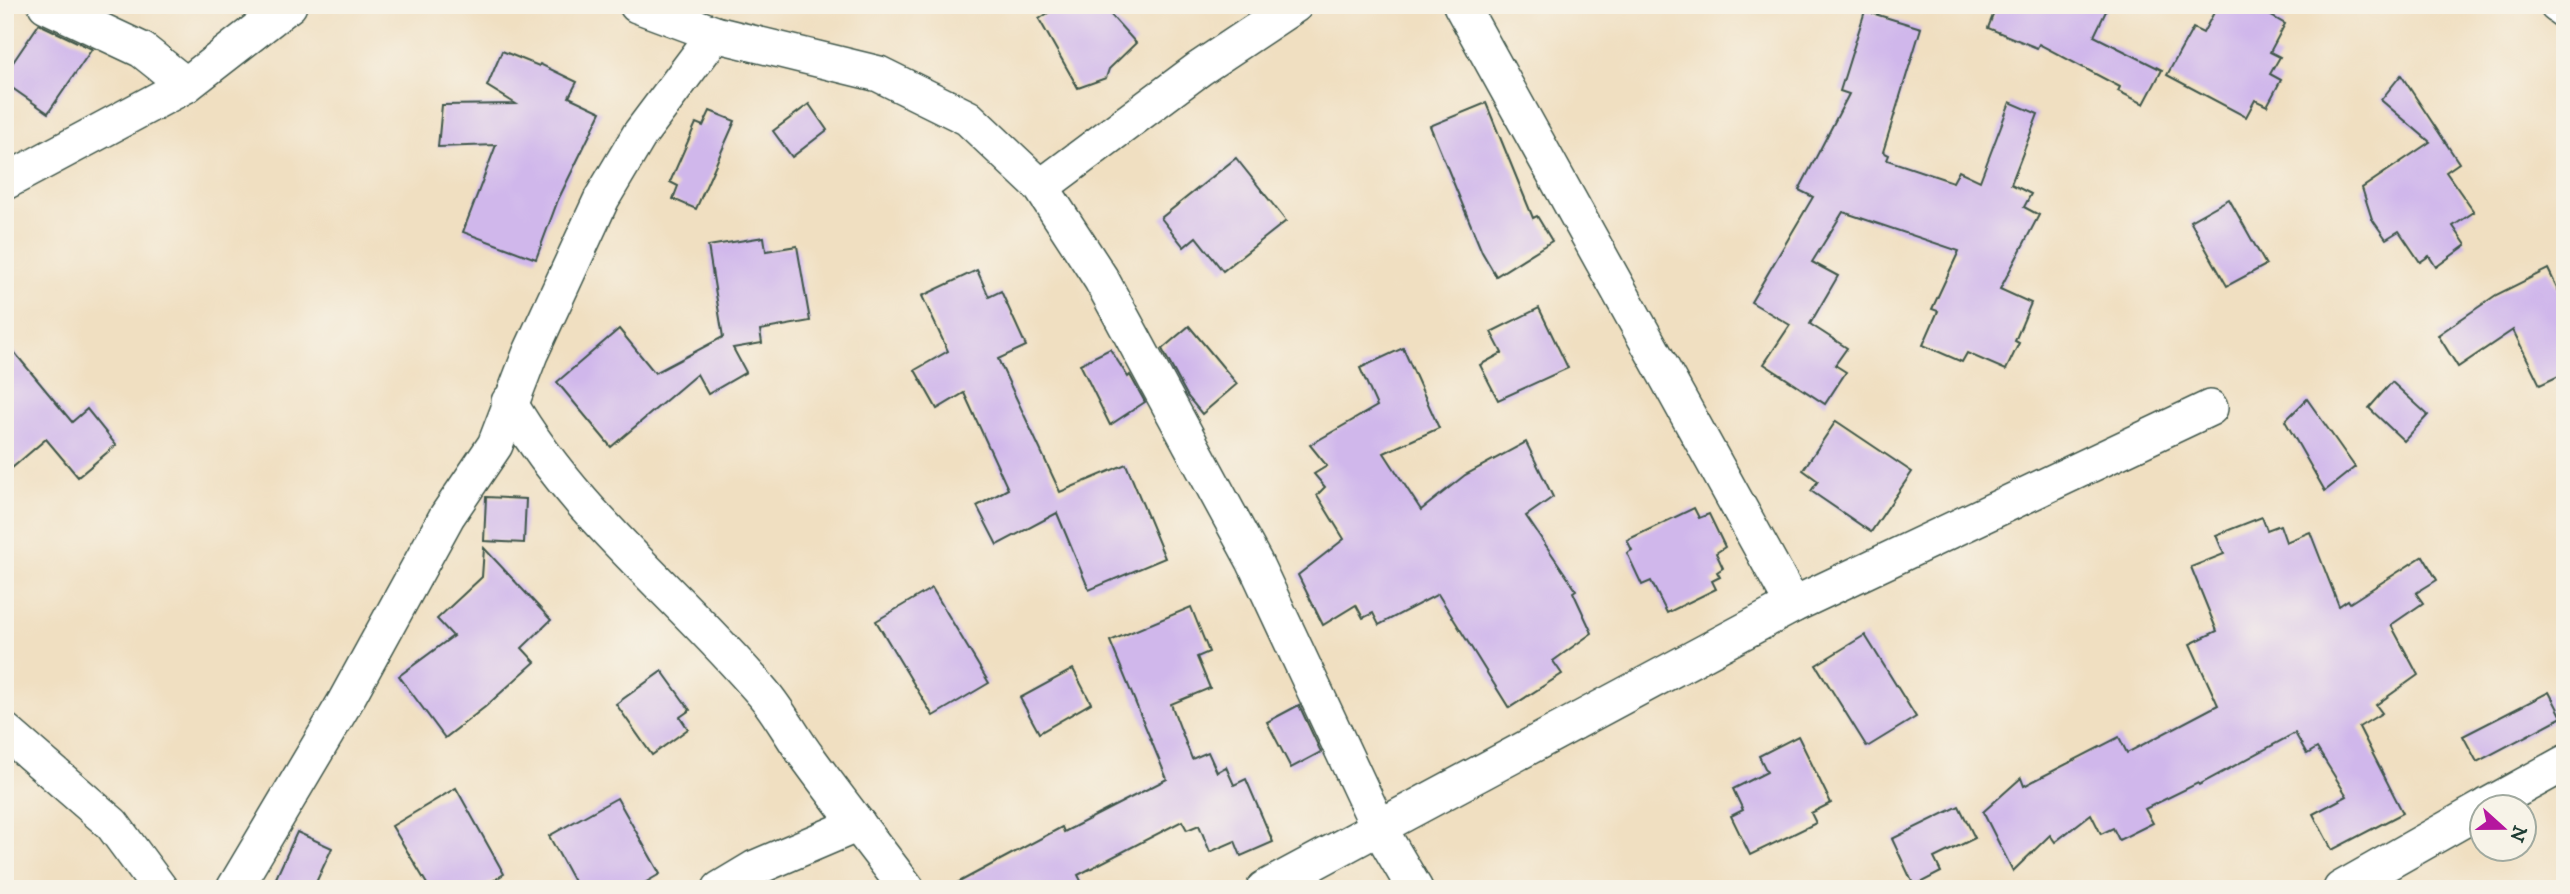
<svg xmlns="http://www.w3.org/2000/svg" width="2570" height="894" viewBox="0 0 2570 894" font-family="'IM FELL DW Pica',serif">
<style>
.building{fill:#d0b7eb}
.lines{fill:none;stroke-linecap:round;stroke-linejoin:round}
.minor-casing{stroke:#3e5549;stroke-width:38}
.minor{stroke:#fff;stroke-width:35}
</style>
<rect width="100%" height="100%" fill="#f7f3e8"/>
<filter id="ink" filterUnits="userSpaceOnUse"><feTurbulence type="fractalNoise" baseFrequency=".0143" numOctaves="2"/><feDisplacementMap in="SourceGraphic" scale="14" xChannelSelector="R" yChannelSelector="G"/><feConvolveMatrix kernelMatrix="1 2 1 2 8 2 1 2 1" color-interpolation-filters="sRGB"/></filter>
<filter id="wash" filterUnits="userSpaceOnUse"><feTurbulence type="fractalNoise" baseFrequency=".00686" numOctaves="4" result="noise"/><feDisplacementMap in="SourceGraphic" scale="28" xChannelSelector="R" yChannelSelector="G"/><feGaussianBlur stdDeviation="1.57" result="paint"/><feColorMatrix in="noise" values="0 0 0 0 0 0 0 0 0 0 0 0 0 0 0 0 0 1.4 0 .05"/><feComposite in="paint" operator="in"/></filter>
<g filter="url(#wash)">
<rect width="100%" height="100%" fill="#f0dfc1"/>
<g id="blocks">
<!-- building -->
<g class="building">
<path d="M 1060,5 L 1102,5 L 1136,43 L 1109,69 L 1106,78 L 1078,88 L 1039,19 Z"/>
<path d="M 1997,5 L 2109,5 L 2094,36 L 2162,70 L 2144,104 L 2118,91 L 2120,87 L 2039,44 L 2037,48 L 1988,28 Z"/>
<path d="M 2218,5 L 2252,5 L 2285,24 L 2270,52 L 2280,57 L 2270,74 L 2281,80 L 2267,106 L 2255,100 L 2246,117 L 2167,75 L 2193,28 L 2203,33 Z"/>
<path d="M 1865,11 L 1921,28 L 1883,152 L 1889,155 L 1887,160 L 1953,182 L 1959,171 L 1980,181 L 2010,102 L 2038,114 L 2011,184 L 2031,194 L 2024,207 L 2039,215 L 2000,289 L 2031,303 L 2015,341 L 2019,343 L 2006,370 L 1967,353 L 1962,362 L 1923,345 L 1938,311 L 1932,309 L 1959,251 L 1843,212 L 1812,262 L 1838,276 L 1810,324 L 1847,348 L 1835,365 L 1846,372 L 1825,404 L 1764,364 L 1790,325 L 1751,302 L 1813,197 L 1799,190 L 1849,94 L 1840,91 Z"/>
<path d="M 39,24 L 92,49 L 48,113 L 5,83 L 5,74 Z"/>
<path d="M 502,51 L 539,66 L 540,64 L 577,82 L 569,97 L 601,112 L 558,200 L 536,259 L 463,232 L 496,145 L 438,147 L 442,105 L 516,104 L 487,86 Z"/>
<path d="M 2401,75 L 2459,163 L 2446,172 L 2474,212 L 2453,226 L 2466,245 L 2436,267 L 2429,256 L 2420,262 L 2399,231 L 2386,239 L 2372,219 L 2362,188 L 2430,142 L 2381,100 Z"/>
<path d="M 1486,103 L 1533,218 L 1537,216 L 1552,241 L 1496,276 L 1482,252 L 1430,126 Z"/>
<path d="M 809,104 L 827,130 L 792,157 L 773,131 Z"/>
<path d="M 710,111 L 735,121 L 696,209 L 673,199 L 678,186 L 670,182 L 696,123 L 703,126 Z"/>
<path d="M 1236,158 L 1286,221 L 1223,271 L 1196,237 L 1184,247 L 1161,218 Z"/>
<path d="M 2229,199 L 2266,265 L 2227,286 L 2190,221 Z"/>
<path d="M 764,237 L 766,251 L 797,246 L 810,321 L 760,330 L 762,343 L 733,348 L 746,372 L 708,394 L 697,374 L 611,447 L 557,382 L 619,329 L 655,373 L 723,337 L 708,246 Z"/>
<path d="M 2548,269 L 2565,304 L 2565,373 L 2540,385 L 2513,330 L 2458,367 L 2438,335 L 2496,295 Z"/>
<path d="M 977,270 L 989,297 L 1001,291 L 1026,346 L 998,359 L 1060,492 L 1126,464 L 1165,558 L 1089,590 L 1057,513 L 997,545 L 977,506 L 1008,489 L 964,393 L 937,409 L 915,370 L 948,351 L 922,296 Z"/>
<path d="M 1539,308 L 1568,368 L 1498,400 L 1480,365 L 1502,353 L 1491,332 Z"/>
<path d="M 1189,326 L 1237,384 L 1202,414 L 1188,397 L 1162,349 Z"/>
<path d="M 5,341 L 72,422 L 87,409 L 116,445 L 78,477 L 46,439 L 5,474 Z"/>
<path d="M 1403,348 L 1439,428 L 1384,453 L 1421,510 L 1465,475 L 1526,442 L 1553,497 L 1526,516 L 1576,590 L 1573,592 L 1592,633 L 1553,661 L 1562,674 L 1509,708 L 1438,594 L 1379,625 L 1373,613 L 1363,618 L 1356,605 L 1323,625 L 1298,575 L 1344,539 L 1317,495 L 1325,487 L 1314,474 L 1327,466 L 1310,445 L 1377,406 L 1360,368 Z"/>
<path d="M 1110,349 L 1128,377 L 1130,375 L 1145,402 L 1110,425 L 1080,364 Z"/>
<path d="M 2392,382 L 2428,415 L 2404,441 L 2369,408 Z"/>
<path d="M 2307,399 L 2355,467 L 2325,491 L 2285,421 Z"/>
<path d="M 1836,421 L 1912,472 L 1871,532 L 1811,491 L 1818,481 L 1803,470 Z"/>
<path d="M 486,497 L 526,499 L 524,543 L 484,541 Z"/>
<path d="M 1694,508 L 1699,518 L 1709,514 L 1725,547 L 1716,553 L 1723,568 L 1717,572 L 1720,577 L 1712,581 L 1716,589 L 1667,613 L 1651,581 L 1642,585 L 1627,553 L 1632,550 L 1627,540 Z"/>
<path d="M 2262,517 L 2267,530 L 2280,525 L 2286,542 L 2310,532 L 2339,606 L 2348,600 L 2350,603 L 2423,556 L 2437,580 L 2416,593 L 2423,603 L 2391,625 L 2418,675 L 2376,705 L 2382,713 L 2359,727 L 2403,813 L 2332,850 L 2313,814 L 2347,796 L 2317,748 L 2307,754 L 2295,733 L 2199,785 L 2198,783 L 2145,809 L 2153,823 L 2119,840 L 2113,828 L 2101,834 L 2091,814 L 2055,842 L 2050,835 L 2013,871 L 1983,812 L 2021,778 L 2024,786 L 2119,737 L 2127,753 L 2218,705 L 2190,644 L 2217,631 L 2191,567 L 2224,554 L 2216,535 Z"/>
<path d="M 484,548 L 551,620 L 522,648 L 535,662 L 485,707 L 445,738 L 399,676 L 453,636 L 437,619 L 482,577 Z"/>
<path d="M 932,588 L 989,683 L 933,716 L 876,621 Z"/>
<path d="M 1191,607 L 1209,652 L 1197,657 L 1210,688 L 1171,704 L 1192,759 L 1208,752 L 1217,772 L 1226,767 L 1234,785 L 1246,779 L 1273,842 L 1241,856 L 1235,841 L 1210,852 L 1199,825 L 1187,830 L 1182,821 L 1078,875 L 1085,889 L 946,889 L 1062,827 L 1064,832 L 1167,779 L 1110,641 Z"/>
<path d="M 1865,635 L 1916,717 L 1867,747 L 1816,665 Z"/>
<path d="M 1073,669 L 1091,703 L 1039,733 L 1020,698 Z"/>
<path d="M 662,671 L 690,710 L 680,717 L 688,729 L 652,755 L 616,704 Z"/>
<path d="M 2549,692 L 2562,717 L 2477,762 L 2463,736 Z"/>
<path d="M 1299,705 L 1321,752 L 1291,768 L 1267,722 Z"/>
<path d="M 1798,736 L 1831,803 L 1811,813 L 1816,823 L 1750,855 L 1731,816 L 1743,810 L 1733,789 L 1767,772 L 1759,756 Z"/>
<path d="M 456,788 L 504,874 L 480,889 L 430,889 L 392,826 Z"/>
<path d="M 617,798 L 660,874 L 634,889 L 578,889 L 549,836 Z"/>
<path d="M 1959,806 L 1975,838 L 1934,858 L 1941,872 L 1914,886 L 1892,839 Z"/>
<path d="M 297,832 L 332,848 L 313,889 L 271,889 Z"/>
</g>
</g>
</g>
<g filter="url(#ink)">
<use href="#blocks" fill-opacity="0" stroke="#3e5549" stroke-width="2"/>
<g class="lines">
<defs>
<g id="minor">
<path d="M 46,5 L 142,50 L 186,85"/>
<path d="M 637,5 L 715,34 L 879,74 L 968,118 L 1041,187 L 1101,279 L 1254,561 L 1378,826 L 1415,889"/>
<path d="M 1461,5 L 1793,605"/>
<path d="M 2557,5 L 2565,11"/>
<path d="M 5,182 L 186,85 L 289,5"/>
<path d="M 1041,187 L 1199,69 L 1295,5"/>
<path d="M 509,402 C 575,516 679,594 763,693 C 780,713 792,737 808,758 C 840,802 874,845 907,889"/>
<path d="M 5,731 L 112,824 L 160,889"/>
<path d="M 2487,806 L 2565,763"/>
<path d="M 234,889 L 345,702 L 447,516 L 495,445 L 530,354 L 602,198 L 640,134 L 715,34"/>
<path d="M 720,889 L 755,868 L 858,824"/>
<path d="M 1264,889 L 1793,605 L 2210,408"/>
<path d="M 2341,889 L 2482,809"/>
</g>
</defs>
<!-- minor casing -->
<use href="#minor" class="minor-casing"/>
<!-- minor -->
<use href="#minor" class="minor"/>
</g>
</g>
<!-- margin -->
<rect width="2570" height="894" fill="none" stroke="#f7f3e8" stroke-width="28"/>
<!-- north arrow -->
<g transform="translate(2503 828) rotate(111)"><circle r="33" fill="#f7f3e8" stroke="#a1aaa0" stroke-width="2"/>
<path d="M0-5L12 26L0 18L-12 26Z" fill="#b5179e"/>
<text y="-10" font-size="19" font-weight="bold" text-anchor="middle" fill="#1f3d34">N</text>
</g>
</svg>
